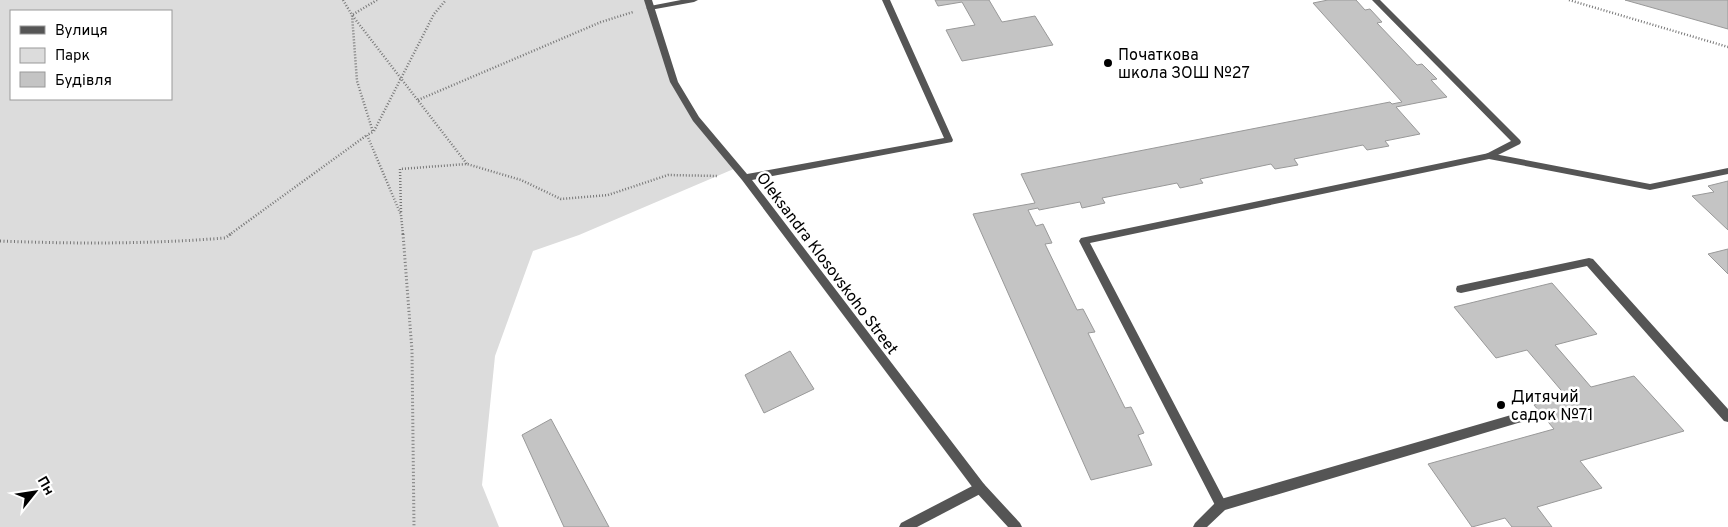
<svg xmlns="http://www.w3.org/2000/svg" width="1728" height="527" viewBox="0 0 1728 527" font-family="Overpass,sans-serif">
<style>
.green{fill:#dcdcdc;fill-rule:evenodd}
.building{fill:#c4c4c4;stroke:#999}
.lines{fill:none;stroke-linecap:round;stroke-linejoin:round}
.path-far1{stroke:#777;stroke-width:2.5;stroke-dasharray:1 2;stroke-linecap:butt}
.path{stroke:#777;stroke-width:3;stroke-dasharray:1 2.5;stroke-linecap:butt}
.lane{fill:#555;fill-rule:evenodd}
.street{fill:#555;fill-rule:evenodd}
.poi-dot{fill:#000;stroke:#fff;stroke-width:2}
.labels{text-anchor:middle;stroke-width:5;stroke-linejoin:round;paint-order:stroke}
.poi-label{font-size:16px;fill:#000;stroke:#fff;text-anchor:start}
.street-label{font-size:16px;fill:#000;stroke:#fff}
</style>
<rect width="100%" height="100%" fill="#fff"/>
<!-- green -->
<path class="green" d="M 0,0 L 648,0 L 674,82 L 696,119 L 736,168 L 579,235 L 533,251 L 495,356 L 482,485 L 499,527 L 0,527 ZM 11,11 L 171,11 L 171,99 L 11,99 Z"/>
<!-- building -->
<g class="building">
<path d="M 935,0 L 989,0 L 1002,22 L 1035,16 L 1053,45 L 962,61 L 946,30 L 975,25 L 962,2 L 938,6 Z"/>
<path d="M 1328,0 L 1356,0 L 1365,10 L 1370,9 L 1382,22 L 1377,23 L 1417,65 L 1422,64 L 1437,79 L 1431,80 L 1447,97 L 1396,107 L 1420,134 L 1385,141 L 1389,146 L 1367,150 L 1363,145 L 1294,159 L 1298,165 L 1275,169 L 1271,164 L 1200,179 L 1203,183 L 1180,188 L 1177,183 L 1102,198 L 1105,203 L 1082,208 L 1080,202 L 1039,210 L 1038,208 L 1028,210 L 1036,226 L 1043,224 L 1052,243 L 1045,244 L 1077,310 L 1083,309 L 1095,332 L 1088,333 L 1125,408 L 1131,407 L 1144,433 L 1138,435 L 1152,465 L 1091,480 L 973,214 L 1035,203 L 1021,174 L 1390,102 L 1392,104 L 1402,102 L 1313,3 Z"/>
<path d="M 1625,0 L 1728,0 L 1728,29 Z"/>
<path d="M 1728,181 L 1728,230 L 1692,196 L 1714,192 L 1708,186 Z"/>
<path d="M 1728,249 L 1728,274 L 1708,254 Z"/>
<path d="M 1552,283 L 1597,334 L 1555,345 L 1591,387 L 1634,376 L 1684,431 L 1580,461 L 1602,488 L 1537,507 L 1552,527 L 1512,527 L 1505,518 L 1472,527 L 1428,464 L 1554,429 L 1534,405 L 1566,396 L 1527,350 L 1496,358 L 1454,307 Z"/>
<path d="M 790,351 L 814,389 L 764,413 L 745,375 Z"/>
<path d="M 551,419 L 609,527 L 564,527 L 522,435 Z"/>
</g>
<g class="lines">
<!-- path-far1 -->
<g class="path-far1">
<path d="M 343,0 L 352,15 L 357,81 L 373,132 L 367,135 L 401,215 L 403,235"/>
<path d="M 377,0 L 352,15 L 467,164"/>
<path d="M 1569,0 L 1728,47"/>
<path d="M 418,100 L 601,22 L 633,12"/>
<path d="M 374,131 L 434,14 L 446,0"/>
<path d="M 401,212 L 400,169 L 467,164 L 521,180 L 561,199 L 608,195 L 668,175 L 718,176"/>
<path d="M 229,235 L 367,135"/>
</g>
<!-- path -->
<g class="path">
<path d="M 403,234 L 412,351 L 414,527"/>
<path d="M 0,241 C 75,244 150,244 225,238 L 231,234"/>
</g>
<!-- lane -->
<g class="lane">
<path d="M 681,0 L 698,0 L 694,2 L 650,10 L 646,8 L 650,6 Z"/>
<path d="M 1489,153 L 1650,184 L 1728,168 L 1728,174 L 1650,190 L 1489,159 L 1090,243 L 1225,501 L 1227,505 L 1225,509 L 1221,511 L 1217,509 L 1079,241 L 1081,238 Z"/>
<path d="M 1589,258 L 1593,259 L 1728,409 L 1728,422 L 1724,421 L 1587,266 L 1461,293 L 1457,292 L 1456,289 L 1457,286 L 1461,285 Z"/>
<path d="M 980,482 L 984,484 L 986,488 L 984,492 L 917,527 L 899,527 L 901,523 Z"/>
</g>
<!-- street -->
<g class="street">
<path d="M 644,0 L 652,0 L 678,82 L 699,117 L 747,174 L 944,138 L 882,0 L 890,0 L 953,140 L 952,142 L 752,180 L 984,484 L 1020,523 L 1022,527 L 1008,527 L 976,492 L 742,180 L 693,121 L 670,82 Z"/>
<path d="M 1372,0 L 1380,0 L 1520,140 L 1521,142 L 1520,144 L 1492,158 L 1486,158 L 1484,156 L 1486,154 L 1511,141 Z"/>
<path d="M 1518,413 L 1522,414 L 1524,418 L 1522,422 L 1518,423 L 1225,510 L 1207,527 L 1193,527 L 1195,523 L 1217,501 L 1221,499 Z"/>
</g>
</g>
<!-- markers -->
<g class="poi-dot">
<circle cx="1108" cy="63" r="5"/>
<circle cx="1501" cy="405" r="5"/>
</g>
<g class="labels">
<!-- poi labels -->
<g class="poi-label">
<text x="1118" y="60">Початкова<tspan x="1118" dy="18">школа ЗОШ №27</tspan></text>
<text x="1511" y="402">Дитячий<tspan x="1511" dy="18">садок №71</tspan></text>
</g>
<!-- street labels -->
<g class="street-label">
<text transform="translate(828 263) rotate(53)" y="6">Oleksandra Klosovskoho Street</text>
</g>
</g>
<!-- legend -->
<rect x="10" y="10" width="162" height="90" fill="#ffffff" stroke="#999999"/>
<rect x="20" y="26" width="25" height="8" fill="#555555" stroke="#999999"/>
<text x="55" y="35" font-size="15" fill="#000000">Вулиця</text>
<rect x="20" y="48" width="25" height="15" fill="#dcdcdc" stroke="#999999"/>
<text x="55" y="60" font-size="15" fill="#000000">Парк</text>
<rect x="20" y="72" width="25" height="15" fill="#c4c4c4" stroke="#999999"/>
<text x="55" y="85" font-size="15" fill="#000000">Будівля</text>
<!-- north arrow -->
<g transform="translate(35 492) rotate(60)" stroke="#ffffff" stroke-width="4" paint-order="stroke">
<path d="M0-4L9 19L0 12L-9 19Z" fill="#000000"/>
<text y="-8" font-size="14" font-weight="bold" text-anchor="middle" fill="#000000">Пн</text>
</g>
</svg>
